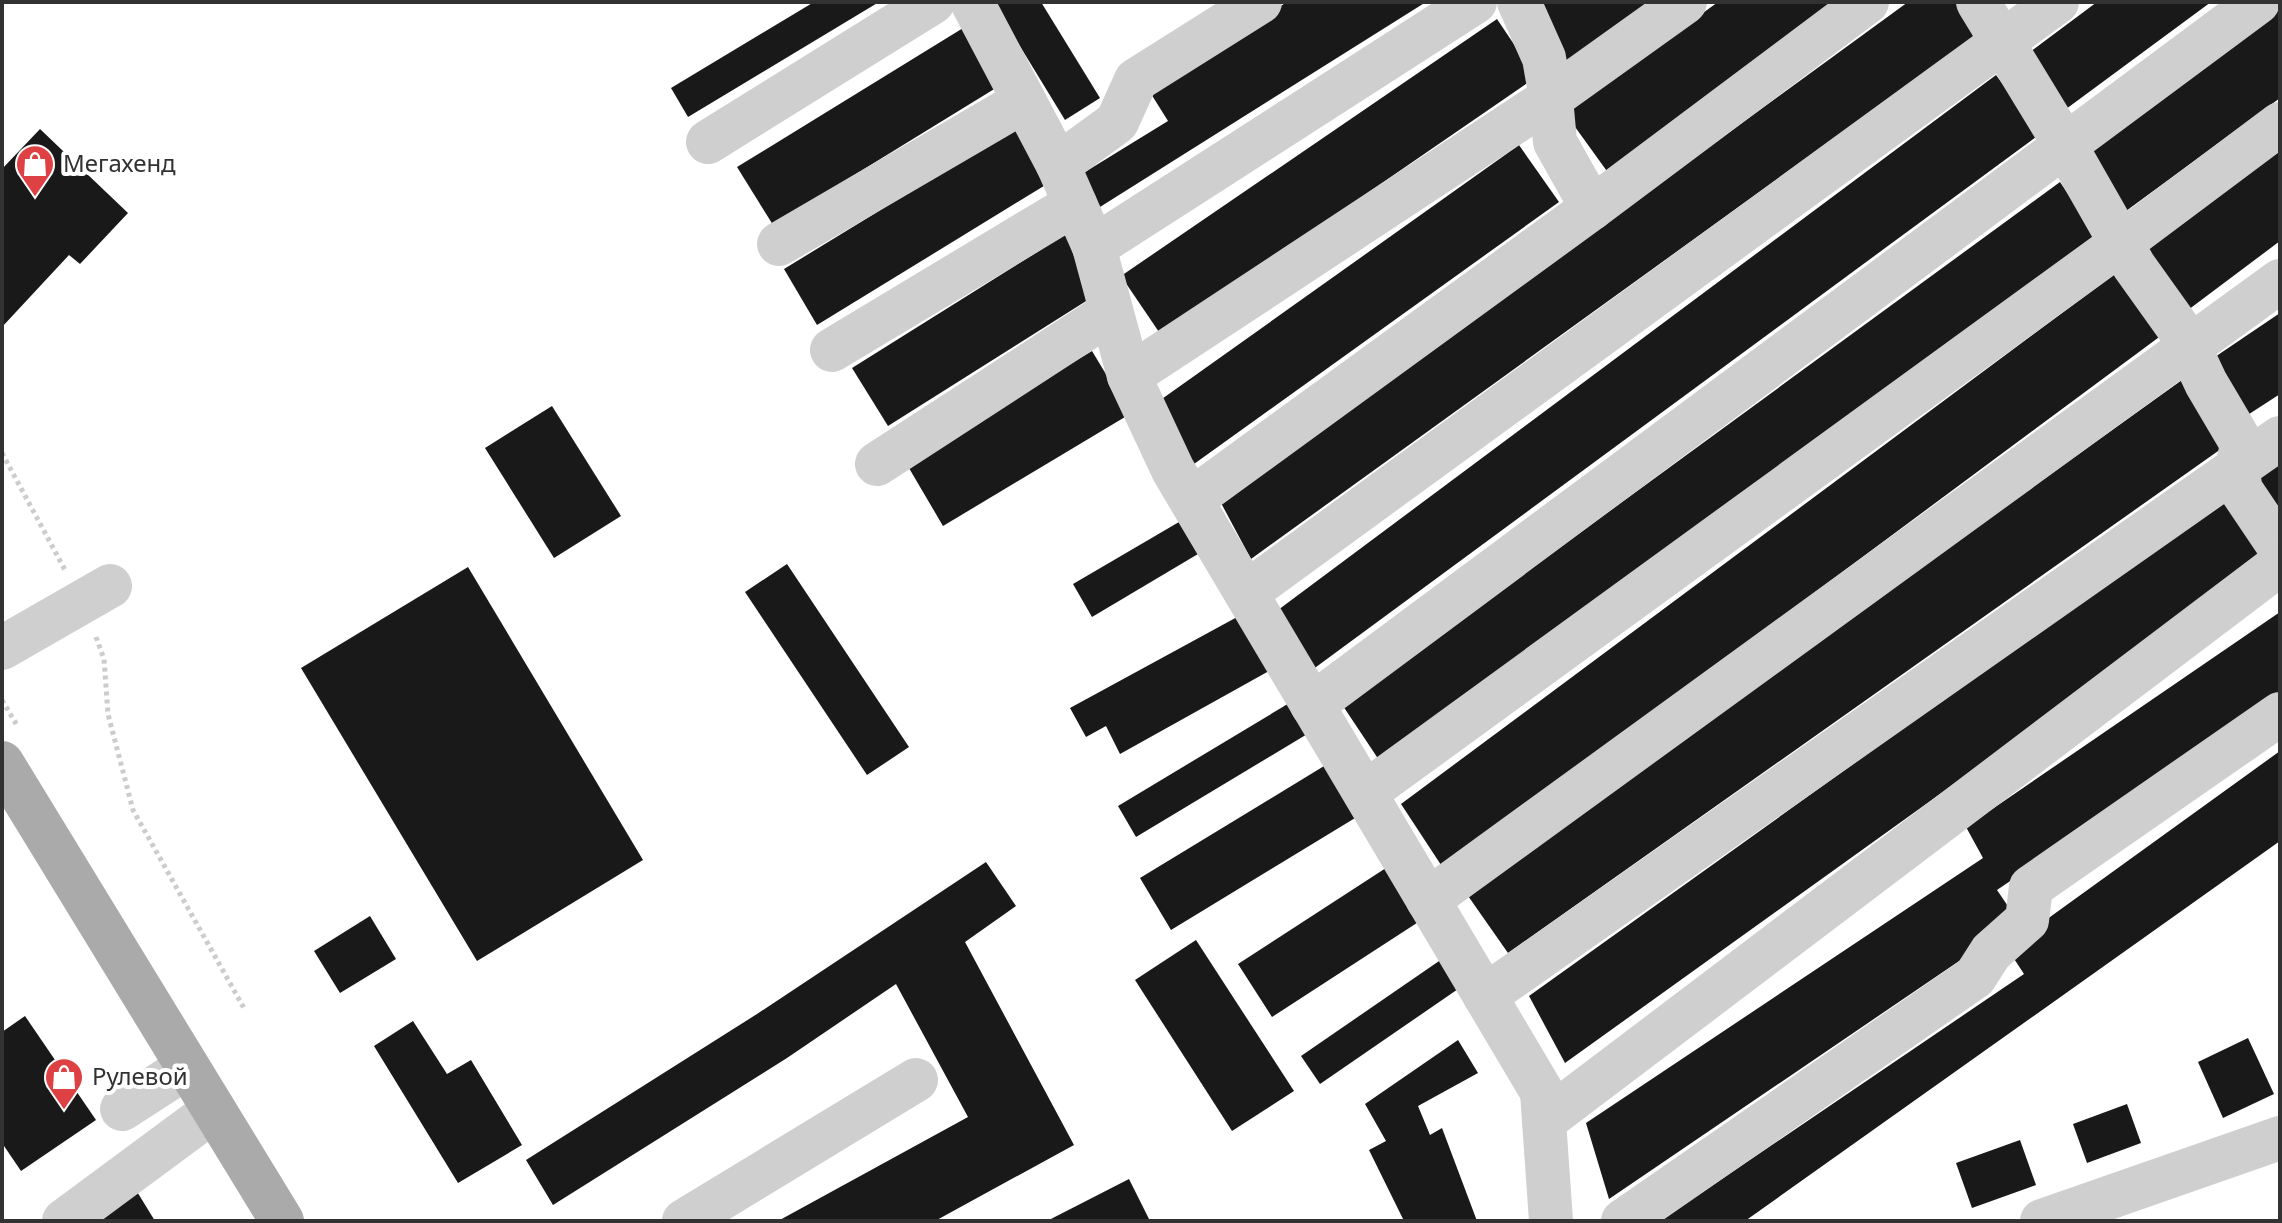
<svg xmlns="http://www.w3.org/2000/svg" width="2282" height="1223" viewBox="0 0 2282 1223" font-family="'Noto Sans',sans-serif">
<style>
.building{fill:#191919}
.lines{fill:none;stroke-linecap:round;stroke-linejoin:round}
.path{stroke:#ccc;stroke-width:5;stroke-dasharray:4 4;stroke-linecap:butt}
.minor{stroke:#cfcfcf;stroke-width:44}
.major{stroke:#aaa;stroke-width:44}
.labels{text-anchor:middle;stroke-width:8;stroke-linejoin:round;paint-order:stroke}
.poi-label{font-size:24px;fill:#323232;stroke:#fff;text-anchor:start}
</style>
<rect width="100%" height="100%" fill="#fff"/>
<!-- building -->
<g class="building">
<path d="M 814,2 L 879,2 L 688,117 L 671,88 Z"/>
<path d="M 993,2 L 1041,2 L 1100,98 L 1065,120 Z"/>
<path d="M 1287,2 L 1426,2 L 1092,212 L 1072,180 L 1168,121 L 1148,89 Z"/>
<path d="M 1536,2 L 1657,2 L 1565,64 Z"/>
<path d="M 1718,2 L 1846,2 L 1609,174 L 1565,113 Z"/>
<path d="M 1908,2 L 1957,2 L 1978,34 L 1251,559 L 1221,503 Z"/>
<path d="M 2097,2 L 2211,2 L 2062,112 L 2022,58 Z"/>
<path d="M 2280,8 L 2280,98 L 2126,211 L 2083,153 Z"/>
<path d="M 1497,19 L 1536,77 L 1161,335 L 1121,276 Z"/>
<path d="M 968,25 L 1004,83 L 773,225 L 737,167 Z"/>
<path d="M 1996,75 L 2040,134 L 1312,670 L 1274,613 Z"/>
<path d="M 1018,126 L 1052,181 L 817,325 L 784,269 Z"/>
<path d="M 40,129 L 128,213 L 80,264 L 69,255 L 2,327 L 2,169 Z"/>
<path d="M 2280,142 L 2280,241 L 2184,313 L 2137,250 Z"/>
<path d="M 1519,145 L 1559,202 L 1194,464 L 1152,406 Z"/>
<path d="M 2060,182 L 2097,237 L 1381,763 L 1343,706 Z"/>
<path d="M 1066,234 L 1102,291 L 888,426 L 852,368 Z"/>
<path d="M 2124,267 L 2170,329 L 1443,868 L 1401,804 Z"/>
<path d="M 2280,313 L 2280,394 L 2243,418 L 2206,363 Z"/>
<path d="M 1092,351 L 1130,414 L 943,526 L 906,463 Z"/>
<path d="M 2182,380 L 2228,444 L 1508,953 L 1466,893 Z"/>
<path d="M 552,406 L 621,516 L 554,558 L 485,448 Z"/>
<path d="M 2280,455 L 2280,523 L 2248,477 Z"/>
<path d="M 2232,493 L 2276,553 L 1565,1063 L 1529,996 Z"/>
<path d="M 1179,522 L 1198,554 L 1092,617 L 1073,584 Z"/>
<path d="M 787,564 L 909,747 L 867,775 L 745,592 Z"/>
<path d="M 468,567 L 643,860 L 477,961 L 301,668 Z"/>
<path d="M 2280,612 L 2280,696 L 1997,890 L 2018,921 L 1609,1199 L 1586,1123 L 1983,858 L 1966,827 Z"/>
<path d="M 1239,616 L 1269,671 L 1120,754 L 1106,726 L 1086,737 L 1070,708 Z"/>
<path d="M 1291,702 L 1309,733 L 1136,837 L 1118,806 Z"/>
<path d="M 2280,751 L 2280,841 L 1745,1221 L 1660,1221 L 2024,974 L 2007,948 Z"/>
<path d="M 1329,763 L 1360,815 L 1171,930 L 1140,878 Z"/>
<path d="M 986,862 L 1016,906 L 965,942 L 1074,1145 L 935,1221 L 778,1221 L 968,1117 L 896,984 L 787,1058 L 553,1205 L 526,1160 L 757,1014 Z"/>
<path d="M 1389,866 L 1423,919 L 1272,1017 L 1238,964 Z"/>
<path d="M 370,916 L 396,959 L 340,993 L 314,951 Z"/>
<path d="M 1196,940 L 1294,1091 L 1232,1131 L 1135,980 Z"/>
<path d="M 1442,959 L 1461,987 L 1320,1084 L 1301,1056 Z"/>
<path d="M 25,1016 L 96,1120 L 21,1171 L 2,1143 L 2,1032 Z"/>
<path d="M 413,1021 L 447,1074 L 471,1060 L 522,1145 L 458,1183 L 374,1046 Z"/>
<path d="M 2248,1038 L 2274,1094 L 2223,1118 L 2198,1062 Z"/>
<path d="M 1458,1040 L 1478,1073 L 1418,1106 L 1430,1135 L 1442,1128 L 1477,1221 L 1404,1221 L 1369,1150 L 1386,1141 L 1365,1104 Z"/>
<path d="M 2127,1104 L 2141,1143 L 2087,1163 L 2073,1124 Z"/>
<path d="M 2020,1140 L 2036,1185 L 1972,1208 L 1956,1163 Z"/>
<path d="M 1129,1179 L 1149,1219 L 1145,1221 L 1047,1221 Z"/>
<path d="M 136,1190 L 155,1221 L 87,1221 Z"/>
</g>
<g class="lines">
<!-- path -->
<g class="path">
<path d="M 2,453 L 65,570"/>
<path d="M 96,637 L 104,659 L 108,714 L 133,810 L 245,1010"/>
<path d="M 2,700 L 18,727"/>
</g>
<!-- minor -->
<g class="minor">
<path d="M 972,2 L 1058,165 L 1094,247 L 1129,376 L 1173,470 L 1542,1092 L 1551,1221"/>
<path d="M 1519,2 L 1544,58 L 1551,98 L 1555,142 L 1592,208"/>
<path d="M 1978,2 L 2065,145 L 2134,266 L 2184,336 L 2206,383 L 2242,444 L 2237,469 L 2241,490 L 2280,548"/>
<path d="M 708,142 L 933,2"/>
<path d="M 1058,165 L 1117,122 L 1136,80 L 1260,2"/>
<path d="M 779,244 L 1024,101"/>
<path d="M 1094,247 L 1475,2"/>
<path d="M 832,350 L 1075,204"/>
<path d="M 1129,376 L 1551,98 L 1685,2"/>
<path d="M 877,464 L 1111,312"/>
<path d="M 1191,500 L 1592,208 L 1867,2"/>
<path d="M 1246,593 L 2057,2"/>
<path d="M 2,648 L 110,586"/>
<path d="M 1312,705 L 2258,2"/>
<path d="M 1365,793 L 2121,243 L 2280,124"/>
<path d="M 1428,900 L 2280,281"/>
<path d="M 1485,996 L 2280,438"/>
<path d="M 122,1109 L 187,1067"/>
<path d="M 1544,1121 L 2280,564"/>
<path d="M 64,1221 L 214,1110"/>
<path d="M 684,1221 L 916,1080"/>
<path d="M 1623,1221 L 1975,977 L 1991,952 L 2027,920 L 2031,887 L 2280,714"/>
<path d="M 2042,1221 L 2280,1138"/>
</g>
<!-- major -->
<path class="major" d="M 2,763 L 282,1221"/>
</g>
<!-- icons -->
<defs>
<symbol id="shop-pin" viewBox="-11 -11 22 30"><path d="M0 17L-7.5 6A9.5 9.5 0 1 1 7.5 6Z" fill="#dd4143" stroke="#fff"/><path d="M-5-2.5h2.3a2.7 3.5 0 0 1 5.4 0H5L5.5 6h-11ZM-1.5-2.5h3a1.5 2.3 0 0 0-3 0Z" fill="#fff"/></symbol>
</defs>
<g fill-rule="evenodd">
<use href="#shop-pin" x="13" y="142" width="44" height="60"/>
<use href="#shop-pin" x="42" y="1055" width="44" height="60"/>
</g>
<g class="labels">
<!-- poi labels -->
<g class="poi-label">
<text x="63" y="172">Мегахенд</text>
<text x="92" y="1085">Рулевой</text>
</g>
</g>
<!-- border -->
<rect width="2282" height="1223" fill="none" stroke="#323232" stroke-width="8"/>
</svg>
